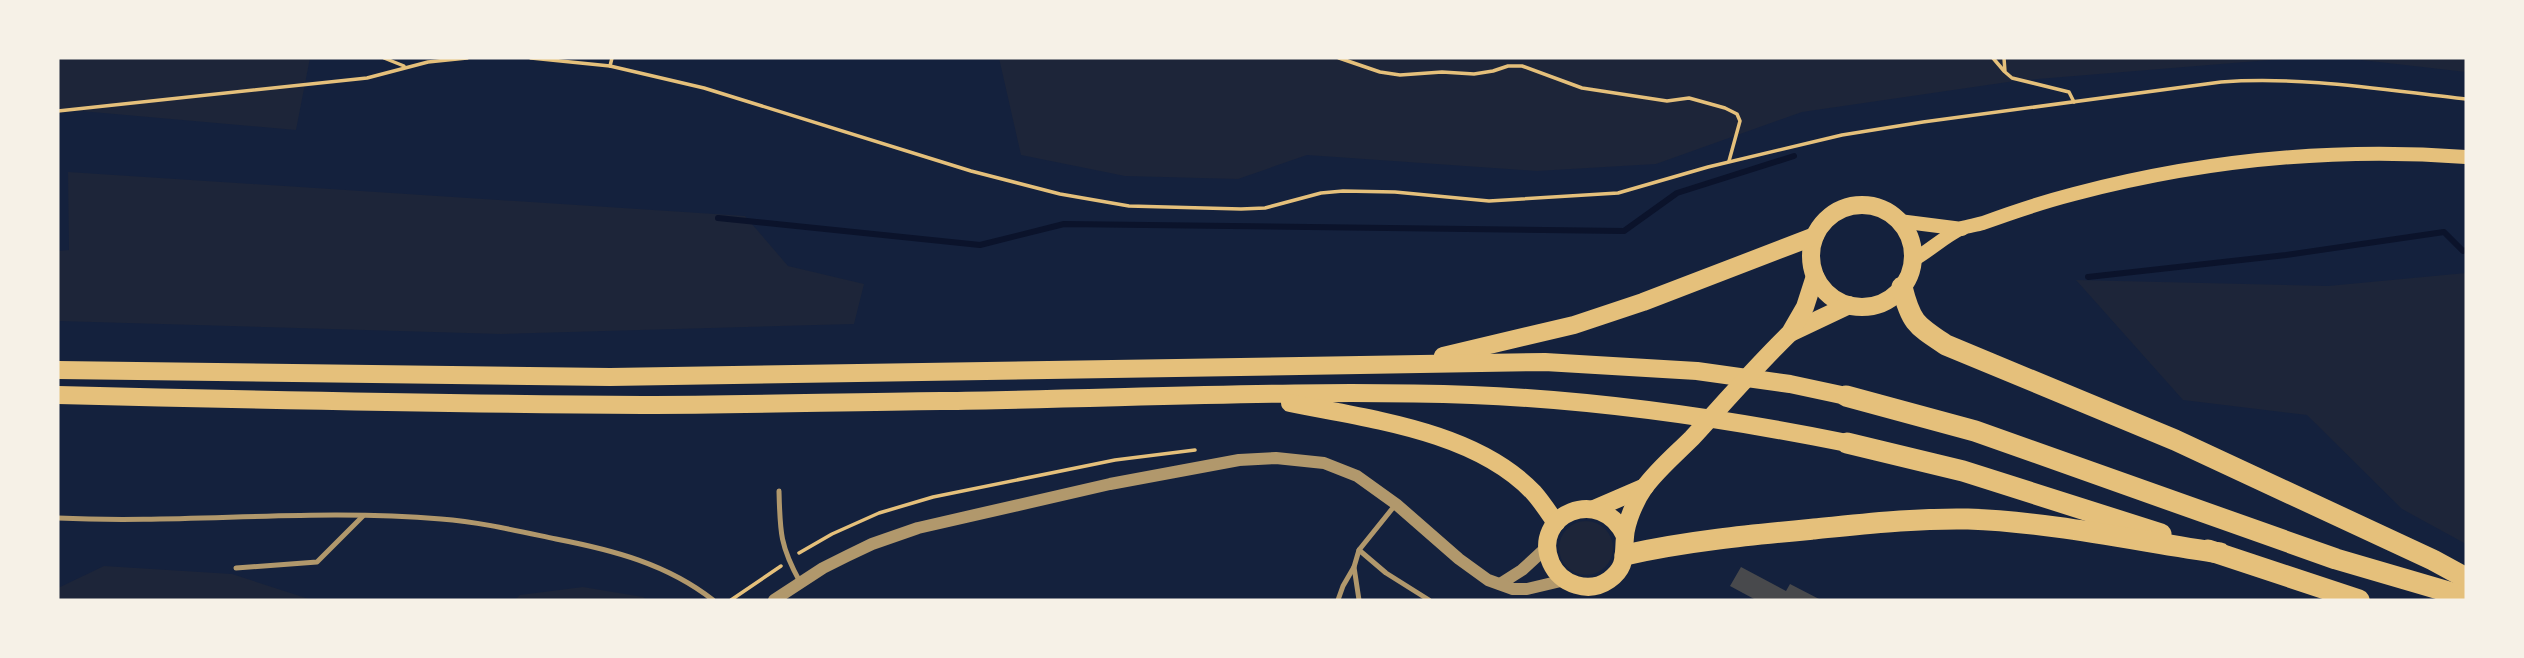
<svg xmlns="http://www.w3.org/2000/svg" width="2524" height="658" viewBox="0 0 2524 658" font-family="Mulish,sans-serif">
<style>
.green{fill:#1d2539}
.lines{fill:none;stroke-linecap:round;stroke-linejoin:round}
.stream{stroke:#0b132b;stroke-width:6}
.building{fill:#48494c}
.path{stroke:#e5c07b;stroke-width:3.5}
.service{stroke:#b1986c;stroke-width:5}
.tertiary{stroke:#b1986c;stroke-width:12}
.secondary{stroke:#e5c07b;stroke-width:14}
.trunk{stroke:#e5c07b;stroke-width:18}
.motorway{stroke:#e5c07b;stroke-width:21}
</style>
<rect width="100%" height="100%" fill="#14213d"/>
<!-- green -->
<g class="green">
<path d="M 58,58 L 310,58 L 296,130 L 58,109 Z"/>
<path d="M 999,58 L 2294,58 L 2015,81 L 1802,112 L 1656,164 L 1537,171 L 1307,155 L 1238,179 L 1125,176 L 1021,155 Z"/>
<path d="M 2344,58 L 2466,58 L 2466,72 Z"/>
<path d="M 68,172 L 745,216 L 788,266 L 864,284 L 854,324 L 501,334 L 58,321 L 58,251 L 69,250 Z"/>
<path d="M 2466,273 L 2466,544 L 2402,509 L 2307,415 L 2183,400 L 2076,280 L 2328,286 Z"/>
<circle cx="1586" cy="548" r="27"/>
<path d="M 104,566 L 232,574 L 312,600 L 58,600 L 58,588 Z"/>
<path d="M 583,587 L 643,597 L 647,600 L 515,600 L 520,595 Z"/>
</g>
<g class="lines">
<!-- stream -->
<g class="stream">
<path d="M 718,218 L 980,245 L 1064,224 L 1624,231 L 1677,193 L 1794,156"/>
<path d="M 2088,277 L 2286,255 L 2444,232 L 2463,251 L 2466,250"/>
</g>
</g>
<!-- building -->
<path class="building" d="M 1741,567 L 1786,591 L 1790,584 L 1821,600 L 1756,600 L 1730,586 Z"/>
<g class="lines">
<!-- path -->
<g class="path">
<path d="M 384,58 L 404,66"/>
<path d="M 531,58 L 610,66 L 704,88 L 971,171 L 1060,194 L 1129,206 L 1241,209 L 1265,208 L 1321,193 L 1343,191 L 1395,192 L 1489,201 L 1618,193 L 1708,167 L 1842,135 L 1923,122 L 2221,82 C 2304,76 2384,90 2466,99"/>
<path d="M 1339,58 L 1380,72 L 1400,75 L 1442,72 L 1474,74 L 1493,71 L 1508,66 L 1522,66 L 1582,88 L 1667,101 L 1689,98 L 1725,108 L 1737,114 L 1740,121 L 1729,161"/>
<path d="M 1993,58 L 2004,71"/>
<path d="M 2004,58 L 2005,72 L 2012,78 L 2069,92 L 2074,102"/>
<path d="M 610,66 L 612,58"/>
<path d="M 58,111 L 367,78 L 428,62 L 467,58"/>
<path d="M 799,553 L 832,534 L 879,513 L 933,497 L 1115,460 L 1195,450"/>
<path d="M 731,600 L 781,566"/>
</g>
<!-- service -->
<g class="service">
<path d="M 779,491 C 780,532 780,546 800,582"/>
<path d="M 58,518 C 185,524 313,508 441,519 C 480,522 518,531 556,539 C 613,550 667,564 713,600"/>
<path d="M 1359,550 L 1386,573 L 1429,600"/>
<path d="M 236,568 L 317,562 L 363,516"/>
<path d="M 1338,600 L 1343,586 L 1354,567"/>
<path d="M 1359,600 L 1354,567 L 1359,550 L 1396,504"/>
</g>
<!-- tertiary -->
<g class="tertiary">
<path d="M 1500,584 L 1522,570 L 1547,547"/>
<path d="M 774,600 L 823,568 L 847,556 L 872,544 L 918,528 L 1110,484 L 1239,460 L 1276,458 L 1324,463 L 1357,476 L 1396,504 L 1459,559 L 1488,580 L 1513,589 L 1527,589 L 1565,580"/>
</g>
<!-- secondary -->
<g class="secondary">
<path d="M 1899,221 L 1962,229"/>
<path d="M 1913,260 C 1929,251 1945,236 1962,228 C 1969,226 1976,225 1983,223 C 2013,212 2043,202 2074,194 C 2203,160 2334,147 2466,157"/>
</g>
<!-- trunk -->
<g class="trunk">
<circle cx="1862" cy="256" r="51"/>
<path d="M 1792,332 L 1849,305"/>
<path d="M 1443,356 L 1574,325 L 1643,302 L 1815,236"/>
<path d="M 58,370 L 610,377 L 1545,362 L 1697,371 L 1790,384 L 1846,396"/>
<path d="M 58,395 C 253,400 448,404 643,405 C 742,405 841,402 941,401 C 1117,399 1295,389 1472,395 C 1598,400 1723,418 1847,443"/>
<path d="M 1290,403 C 1369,419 1476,431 1534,493 C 1542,502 1549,513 1556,523"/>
<path d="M 1594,509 L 1645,487"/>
<path d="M 1625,536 C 1601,484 1530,515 1551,563 C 1561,585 1589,594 1609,580 C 1627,567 1623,556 1625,537 C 1626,522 1635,501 1644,488 C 1657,470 1676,454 1692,438 C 1724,403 1756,366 1790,333 L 1805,307 L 1815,276"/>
</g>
<!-- motorway -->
<g class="motorway">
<path d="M 1902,287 C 1911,323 1916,325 1946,345 L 2175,440 L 2433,560 L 2466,578"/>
<path d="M 1846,396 L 1975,431 L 2336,559 L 2466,597"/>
<path d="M 1847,443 L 1963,471 L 2161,534"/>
<path d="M 2208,550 L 2359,600"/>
<path d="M 1625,555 C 1687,541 1751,535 1814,529 C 1865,524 1916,518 1968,519 C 2052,522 2137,541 2220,553"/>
</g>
</g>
<!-- border -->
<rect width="2524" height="658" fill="none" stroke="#f6f1e7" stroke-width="119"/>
</svg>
